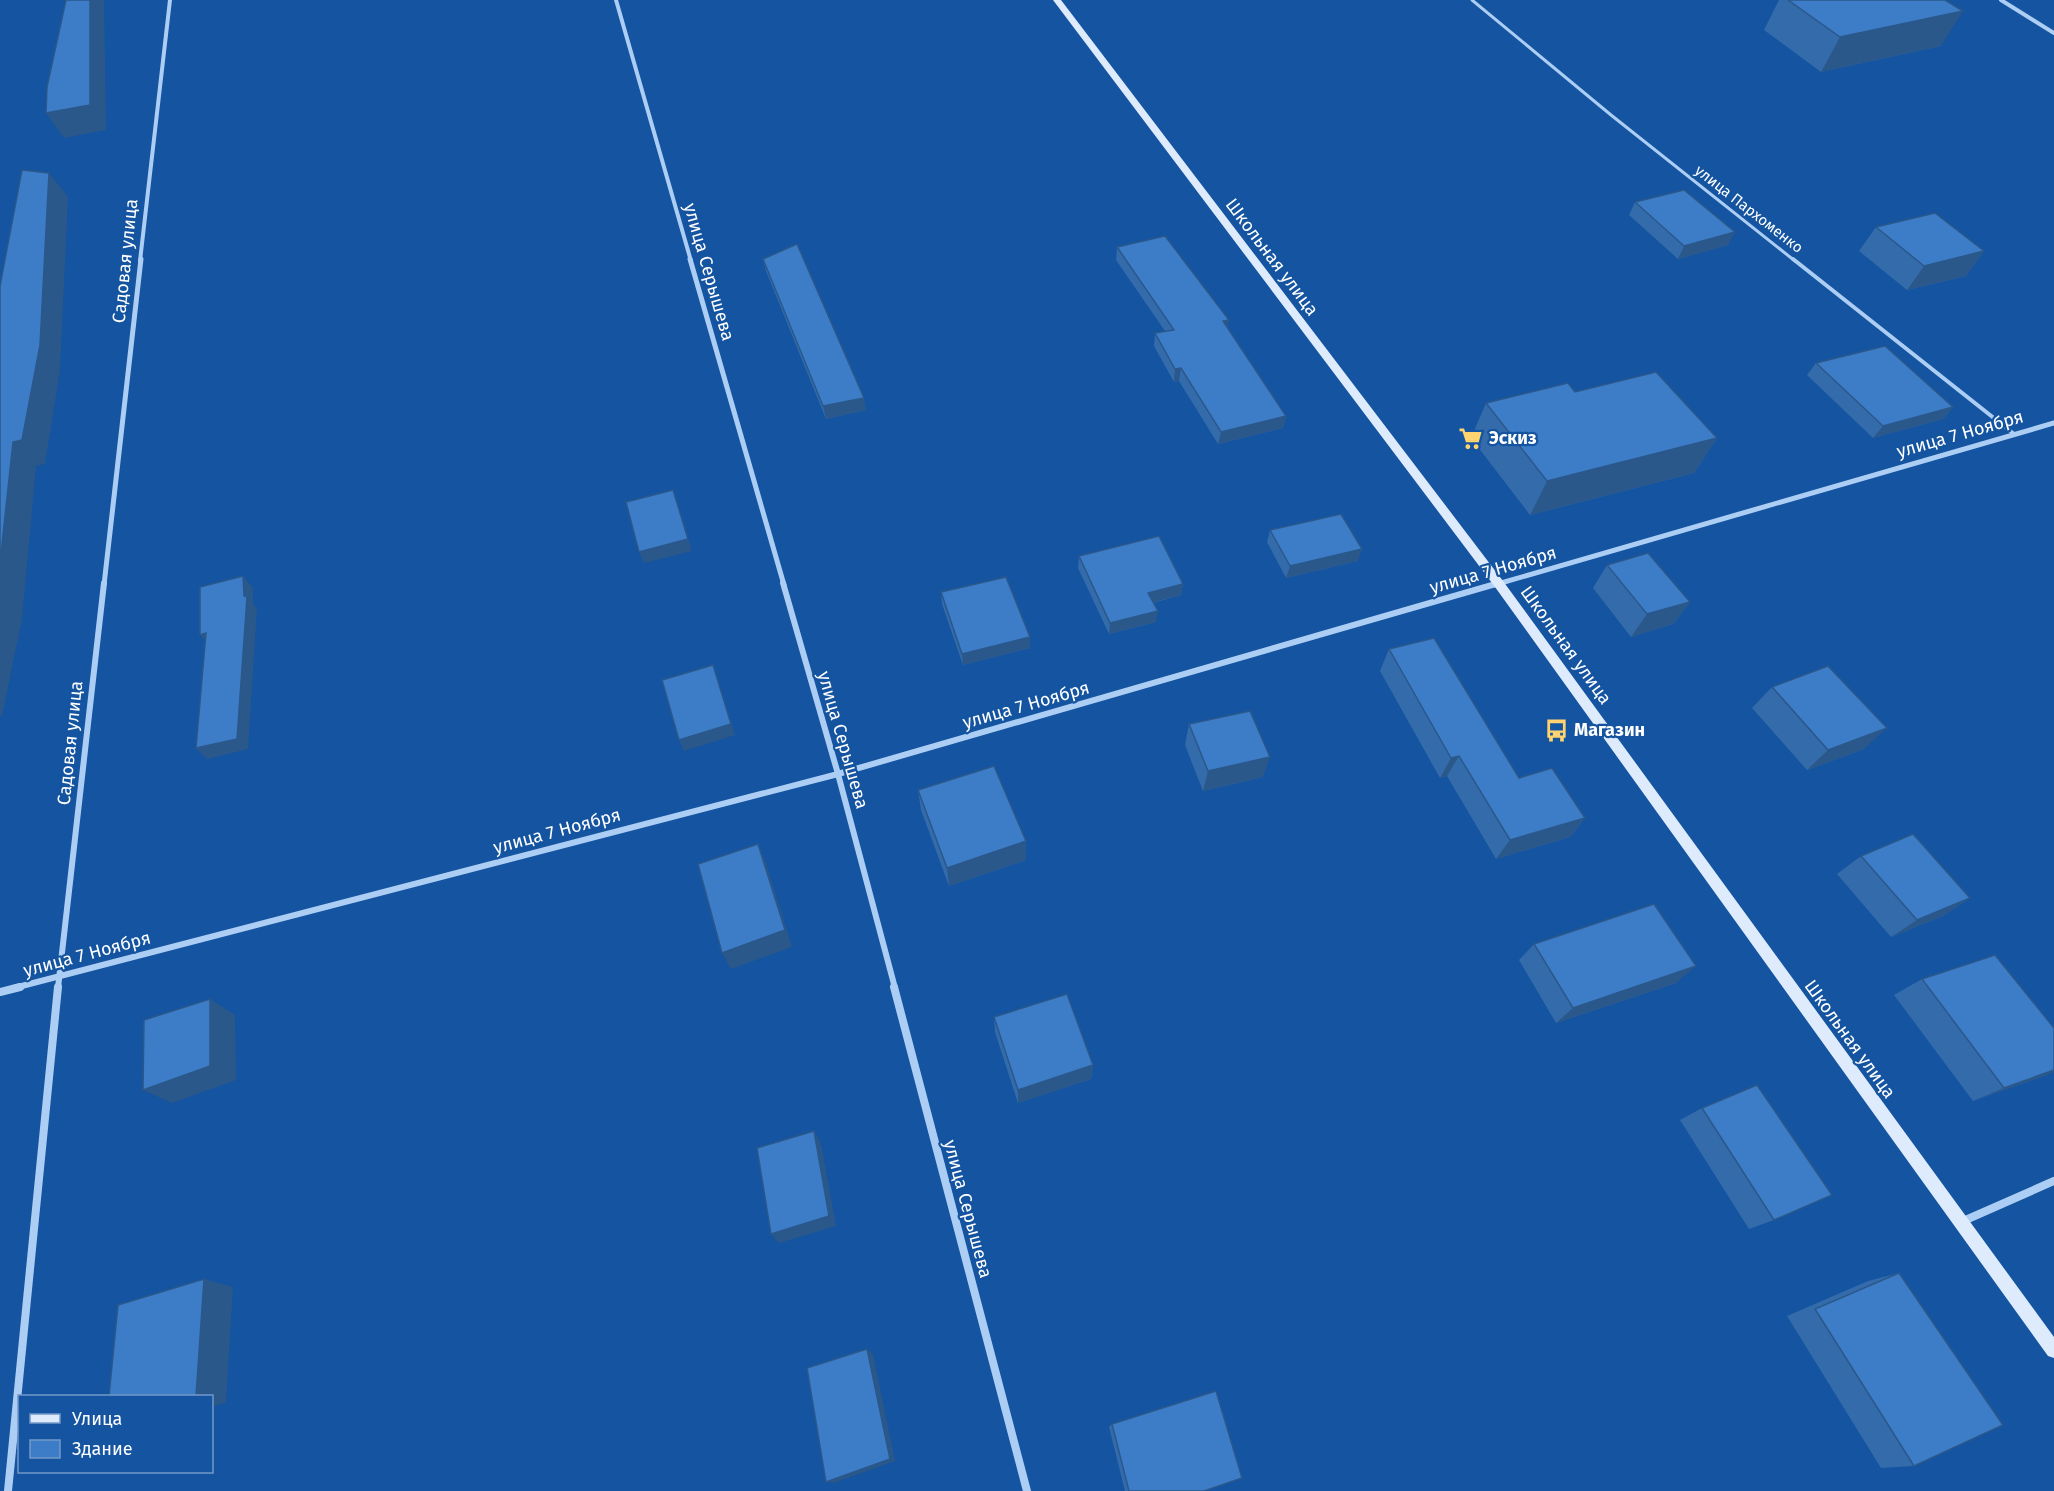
<svg xmlns="http://www.w3.org/2000/svg" width="2054" height="1491" viewBox="0 0 2054 1491" font-family="'Fira Sans',sans-serif">
<style>
.lines{fill:none;stroke-linecap:round;stroke-linejoin:round}
.lane-far1{stroke:#adcef4;stroke-width:3}
.lane{stroke:#adcef4;stroke-width:4}
.street-far3{stroke:#adcef4;stroke-width:4}
.street-far2{stroke:#adcef4;stroke-width:5}
.street-far1{stroke:#adcef4;stroke-width:6}
.street{stroke:#adcef4;stroke-width:8}
.secondary{fill:#ddebfd;fill-rule:evenodd}
.wall{fill:#346cab}
.shaded-wall{fill:#2b588b}
.building{fill:#3d7dc7;stroke:#2b588b;stroke-width:1.5}
.labels{text-anchor:middle;stroke-width:4.5;stroke-linejoin:round;paint-order:stroke}
.far-street-label{font-size:15px;fill:#fff;stroke:#1454a0}
.street-label{font-size:18px;fill:#fff;stroke:#1454a0}
.poi-label{font-size:18px;font-weight:bold;fill:#fff;stroke:#1454a0;text-anchor:start}
</style>
<rect width="100%" height="100%" fill="#1454a0"/>
<g class="lines">
<!-- lane-far1 -->
<path class="lane-far1" d="M 1472,0 L 1611,115 L 1795,261"/>
<!-- lane -->
<path class="lane" d="M 1793,259 L 2014,434"/>
<!-- street-far3 -->
<g class="street-far3">
<path d="M 616,0 L 691,261"/>
<path d="M 2001,0 L 2054,33"/>
<path d="M 140,261 L 170,0"/>
</g>
<!-- street-far2 -->
<g class="street-far2">
<path d="M 690,259 L 784,585"/>
<path d="M 104,585 L 141,259"/>
<path d="M 1494,585 L 2054,423"/>
</g>
<!-- street-far1 -->
<g class="street-far1">
<path d="M 783,583 L 838,774 L 895,988"/>
<path d="M 14,988 L 838,774 L 1499,583"/>
<path d="M 58,988 L 104,583"/>
</g>
<!-- street -->
<g class="street">
<path d="M 894,987 L 1027,1491"/>
<path d="M 0,992 L 20,987"/>
<path d="M 1961,1222 L 2054,1181"/>
<path d="M 8,1491 L 58,987"/>
</g>
<!-- secondary -->
<path class="secondary" d="M 1053,0 L 1061,0 L 1503,581 L 2054,1337 L 2054,1358 L 2048,1356 L 1495,587 Z"/>
</g>
<!-- wall -->
<g class="wall">
<path d="M 1779,0 L 1945,0 L 1941,46 L 1821,72 L 1764,30 Z"/>
<path d="M 1635,202 L 1728,245 L 1678,259 L 1629,215 Z"/>
<path d="M 1876,227 L 1984,251 L 1966,276 L 1907,290 L 1859,251 Z"/>
<path d="M 1117,247 L 1227,328 L 1286,416 L 1283,428 L 1218,444 L 1179,381 L 1174,382 L 1154,346 L 1155,333 L 1165,331 L 1116,260 Z"/>
<path d="M 763,259 L 866,410 L 826,419 L 766,271 Z"/>
<path d="M 1816,363 L 1953,407 L 1943,419 L 1873,438 L 1807,375 Z"/>
<path d="M 1575,392 L 1717,438 L 1694,473 L 1530,515 L 1471,438 L 1486,403 Z"/>
<path d="M 1270,530 L 1358,561 L 1286,578 L 1267,542 Z"/>
<path d="M 1079,556 L 1183,584 L 1181,595 L 1153,603 L 1156,622 L 1109,634 L 1078,568 Z"/>
<path d="M 1607,565 L 1690,602 L 1673,624 L 1631,637 L 1593,588 Z"/>
<path d="M 941,592 L 1030,637 L 1030,648 L 963,665 L 942,604 Z"/>
<path d="M 1389,649 L 1519,778 L 1585,818 L 1570,837 L 1496,859 L 1447,776 L 1440,778 L 1380,671 Z"/>
<path d="M 1772,687 L 1864,749 L 1807,770 L 1752,708 Z"/>
<path d="M 1189,724 L 1263,777 L 1203,791 L 1185,745 Z"/>
<path d="M 918,790 L 1026,841 L 1026,860 L 949,886 L 921,810 Z"/>
<path d="M 1861,856 L 1970,898 L 1943,916 L 1891,937 L 1837,874 Z"/>
<path d="M 1534,944 L 1676,983 L 1556,1023 L 1519,960 Z"/>
<path d="M 1922,979 L 2047,1075 L 1973,1101 L 1894,995 Z"/>
<path d="M 994,1017 L 1093,1065 L 1091,1079 L 1018,1103 L 995,1032 Z"/>
<path d="M 1702,1108 L 1774,1220 L 1749,1229 L 1680,1120 Z"/>
<path d="M 1899,1273 L 1914,1466 L 1881,1468 L 1787,1316 L 1868,1281 Z"/>
<path d="M 1112,1424 L 1204,1491 L 1125,1491 L 1109,1427 Z"/>
</g>
<!-- shaded-wall -->
<g class="shaded-wall">
<path d="M 90,0 L 103,0 L 104,2 L 106,130 L 64,138 L 46,113 Z"/>
<path d="M 1963,11 L 1941,46 L 1821,72 L 1840,37 Z"/>
<path d="M 49,173 L 68,197 L 60,370 L 45,464 L 36,466 L 22,619 L 2,716 L 0,716 L 0,563 L 13,442 Z"/>
<path d="M 1735,232 L 1728,245 L 1678,259 L 1684,246 Z"/>
<path d="M 1984,251 L 1966,276 L 1907,290 L 1924,266 Z"/>
<path d="M 1229,320 L 1226,333 L 1223,321 Z"/>
<path d="M 1181,368 L 1179,381 L 1174,382 L 1175,369 Z"/>
<path d="M 864,398 L 866,410 L 826,419 L 823,406 Z"/>
<path d="M 1953,407 L 1943,419 L 1873,438 L 1883,426 Z"/>
<path d="M 1286,416 L 1283,428 L 1218,444 L 1221,432 Z"/>
<path d="M 1717,438 L 1694,473 L 1530,515 L 1547,481 Z"/>
<path d="M 673,490 L 692,551 L 644,563 L 639,552 Z"/>
<path d="M 1362,549 L 1358,561 L 1286,578 L 1290,566 Z"/>
<path d="M 243,576 L 253,588 L 253,604 L 257,608 L 248,749 L 207,759 L 196,748 L 244,596 Z"/>
<path d="M 1183,584 L 1181,595 L 1147,604 L 1148,593 Z"/>
<path d="M 1690,602 L 1673,624 L 1631,637 L 1647,614 Z"/>
<path d="M 1158,611 L 1156,622 L 1109,634 L 1110,623 Z"/>
<path d="M 206,633 L 210,646 L 200,635 Z"/>
<path d="M 1030,637 L 1030,648 L 963,665 L 962,654 Z"/>
<path d="M 713,665 L 735,735 L 684,751 L 679,740 Z"/>
<path d="M 1887,728 L 1864,749 L 1807,770 L 1828,750 Z"/>
<path d="M 1459,756 L 1447,776 L 1440,778 L 1451,758 Z"/>
<path d="M 1270,757 L 1263,777 L 1203,791 L 1208,771 Z"/>
<path d="M 1585,818 L 1570,837 L 1496,859 L 1510,840 Z"/>
<path d="M 1026,841 L 1026,860 L 949,886 L 947,868 Z"/>
<path d="M 758,844 L 766,863 L 792,947 L 731,969 L 722,953 Z"/>
<path d="M 1970,898 L 1943,916 L 1891,937 L 1917,920 Z"/>
<path d="M 1696,966 L 1676,983 L 1556,1023 L 1573,1008 Z"/>
<path d="M 210,999 L 235,1015 L 236,1080 L 172,1103 L 143,1090 Z"/>
<path d="M 1093,1065 L 1091,1079 L 1018,1103 L 1018,1090 Z"/>
<path d="M 2054,1070 L 2054,1072 L 2047,1075 L 1973,1101 L 2004,1088 Z"/>
<path d="M 814,1131 L 821,1143 L 836,1226 L 779,1243 L 771,1234 Z"/>
<path d="M 204,1279 L 233,1287 L 226,1402 L 212,1407 L 212,1396 L 196,1396 Z"/>
<path d="M 867,1349 L 873,1354 L 895,1461 L 834,1483 L 826,1482 Z"/>
</g>
<!-- building -->
<g class="building">
<path d="M 66,0 L 90,0 L 90,105 L 46,113 L 47,87 Z"/>
<path d="M 1788,0 L 1945,0 L 1963,11 L 1840,37 Z"/>
<path d="M 22,170 L 49,173 L 40,345 L 22,440 L 13,442 L 0,563 L 0,286 Z"/>
<path d="M 1684,190 L 1735,232 L 1684,246 L 1635,202 Z"/>
<path d="M 1935,213 L 1984,251 L 1924,266 L 1876,227 Z"/>
<path d="M 1165,236 L 1229,320 L 1223,321 L 1286,416 L 1221,432 L 1181,368 L 1175,369 L 1155,333 L 1174,330 L 1117,247 Z"/>
<path d="M 797,244 L 864,398 L 823,406 L 763,259 Z"/>
<path d="M 1885,346 L 1953,407 L 1883,426 L 1816,363 Z"/>
<path d="M 1656,372 L 1717,438 L 1547,481 L 1486,403 L 1568,383 L 1575,392 Z"/>
<path d="M 673,490 L 688,539 L 639,552 L 626,502 Z"/>
<path d="M 1341,514 L 1362,549 L 1290,566 L 1270,530 Z"/>
<path d="M 1159,536 L 1183,584 L 1148,593 L 1158,611 L 1110,623 L 1079,556 Z"/>
<path d="M 1648,553 L 1690,602 L 1647,614 L 1607,565 Z"/>
<path d="M 243,576 L 244,596 L 247,597 L 237,739 L 196,748 L 206,633 L 200,635 L 200,587 Z"/>
<path d="M 1006,577 L 1030,637 L 962,654 L 941,592 Z"/>
<path d="M 1434,638 L 1519,778 L 1552,768 L 1585,818 L 1510,840 L 1459,756 L 1451,758 L 1389,649 Z"/>
<path d="M 713,665 L 731,724 L 679,740 L 662,680 Z"/>
<path d="M 1828,666 L 1887,728 L 1828,750 L 1772,687 Z"/>
<path d="M 1250,711 L 1270,757 L 1208,771 L 1189,724 Z"/>
<path d="M 994,766 L 1026,841 L 947,868 L 918,790 Z"/>
<path d="M 1913,834 L 1970,898 L 1917,920 L 1861,856 Z"/>
<path d="M 758,844 L 785,930 L 722,953 L 698,864 Z"/>
<path d="M 1654,904 L 1696,966 L 1573,1008 L 1534,944 Z"/>
<path d="M 1995,955 L 2054,1028 L 2054,1070 L 2004,1088 L 1922,979 Z"/>
<path d="M 1067,994 L 1093,1065 L 1018,1090 L 994,1017 Z"/>
<path d="M 210,999 L 210,1066 L 143,1090 L 144,1020 Z"/>
<path d="M 1757,1085 L 1832,1195 L 1774,1220 L 1702,1108 Z"/>
<path d="M 814,1131 L 829,1216 L 771,1234 L 757,1148 Z"/>
<path d="M 1899,1273 L 2003,1425 L 1914,1466 L 1815,1309 Z"/>
<path d="M 204,1279 L 196,1396 L 109,1396 L 118,1305 Z"/>
<path d="M 867,1349 L 890,1459 L 826,1482 L 807,1368 Z"/>
<path d="M 1216,1391 L 1242,1478 L 1204,1491 L 1129,1491 L 1112,1424 Z"/>
</g>
<!-- icons -->
<defs>
<symbol id="supermarket-bare" viewBox="-9 -9 18 18"><path d="M-6-5.5h2.5l.6 2H6L4.5 2H-2.5L-4.4-4H-6ZM-1.5 3.2a1.3 1.3 0 1 0 .1 0ZM3 3.2a1.3 1.3 0 1 0 .1 0Z" fill="#ffd370" stroke="#1454a0" stroke-width="2.5" paint-order="stroke"/></symbol>
<symbol id="bus-bare" viewBox="-9 -9 18 18"><path d="M-5-6H5V4H4V6H2V4H-2V6H-4V4H-5ZM-3.5-4V0h7V-4ZM-3.5 1.2v1.5H-2V1.2ZM2 1.2v1.5H3.5V1.2Z" fill="#ffd370" stroke="#1454a0" stroke-width="2.5" paint-order="stroke"/></symbol>
</defs>
<g fill-rule="evenodd">
<use href="#supermarket-bare" x="1454" y="422" width="33" height="33"/>
<use href="#bus-bare" x="1540" y="714" width="33" height="33"/>
</g>
<g class="labels">
<!-- far-street labels -->
<g class="far-street-label">
<text transform="translate(1749 209) rotate(38)" y="5">улица Пархоменко</text>
</g>
<!-- street labels -->
<g class="street-label">
<text transform="translate(1272 257) rotate(53)" y="6">Школьная улица</text>
<text transform="translate(125 261) rotate(-84)" y="6">Садовая улица</text>
<text transform="translate(709 272) rotate(74)" y="6">улица Серышева</text>
<text transform="translate(1960 434) rotate(-16)" y="6">улица 7 Ноября</text>
<text transform="translate(1493 570) rotate(-16)" y="6">улица 7 Ноября</text>
<text transform="translate(1566 645) rotate(54)" y="6">Школьная улица</text>
<text transform="translate(1026 705) rotate(-16)" y="6">улица 7 Ноября</text>
<text transform="translate(843 740) rotate(74)" y="6">улица Серышева</text>
<text transform="translate(70 743) rotate(-84)" y="6">Садовая улица</text>
<text transform="translate(557 831) rotate(-15)" y="6">улица 7 Ноября</text>
<text transform="translate(87 954) rotate(-15)" y="6">улица 7 Ноября</text>
<text transform="translate(1850 1039) rotate(54)" y="6">Школьная улица</text>
<text transform="translate(968 1209) rotate(75)" y="6">улица Серышева</text>
</g>
<!-- poi labels -->
<g class="poi-label">
<text x="1489" y="444">Эскиз</text>
<text x="1574" y="736">Магазин</text>
</g>
</g>
<!-- legend -->
<rect x="18" y="1395" width="195" height="78" fill="#1454a0" stroke="#7298c6" stroke-width="1.5"/>
<rect x="30" y="1414" width="30" height="9" fill="#ddebfd" stroke="#7298c6" stroke-width="1.5"/>
<text x="72" y="1425" font-size="18" fill="#ffffff">Улица</text>
<rect x="30" y="1440" width="30" height="18" fill="#3d7dc7" stroke="#7298c6" stroke-width="1.5"/>
<text x="72" y="1455" font-size="18" fill="#ffffff">Здание</text>
</svg>
